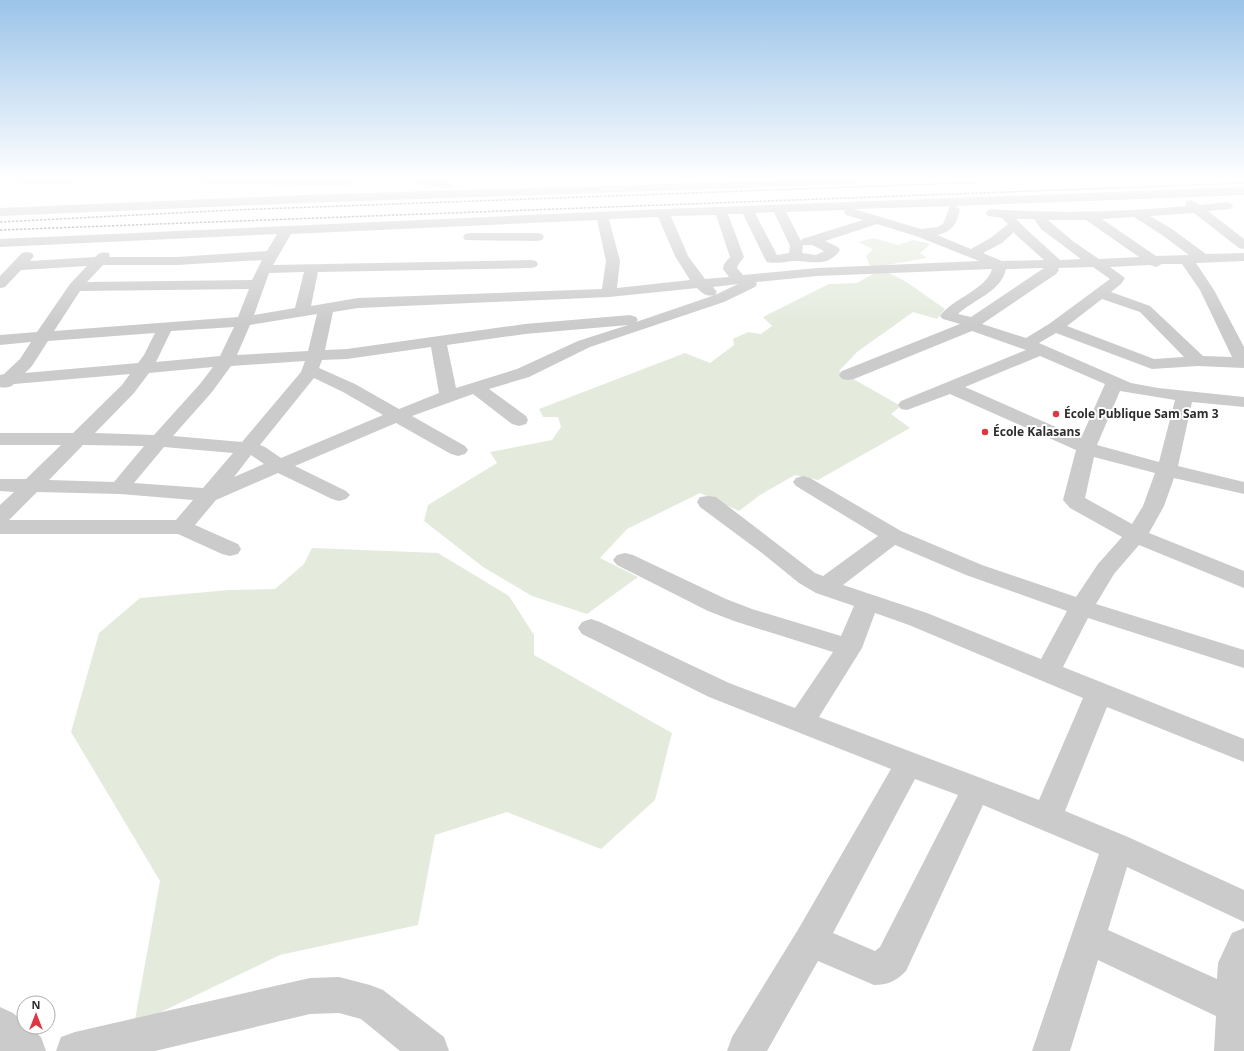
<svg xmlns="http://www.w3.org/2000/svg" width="1244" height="1051" viewBox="0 0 1244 1051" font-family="'Open Sans',sans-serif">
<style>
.green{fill:#e4ebdd}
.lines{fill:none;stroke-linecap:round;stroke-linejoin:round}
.street{fill:#cbcbcb;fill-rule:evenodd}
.rail{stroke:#838383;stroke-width:1.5;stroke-dasharray:2.5 1.5;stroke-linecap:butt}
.poi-dot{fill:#e03641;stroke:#fff;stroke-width:1.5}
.labels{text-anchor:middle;stroke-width:4;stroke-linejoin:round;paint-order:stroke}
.poi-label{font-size:12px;font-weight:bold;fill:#2e2e2e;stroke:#fff;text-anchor:start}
</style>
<rect width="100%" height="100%" fill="#fff"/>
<!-- green -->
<g class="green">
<path d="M 874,238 L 898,245 L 913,240 L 931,244 L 920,253 L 927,258 L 886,265 L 889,273 L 905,281 L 945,309 L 937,319 L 913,312 L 857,352 L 839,371 L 901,406 L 891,414 L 910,428 L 818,480 L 795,475 L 760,495 L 739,511 L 700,493 L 627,529 L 600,558 L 638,577 L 587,614 L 532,596 L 483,567 L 424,521 L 428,505 L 497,463 L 490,452 L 552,440 L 561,427 L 558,417 L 543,417 L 539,409 L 685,353 L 710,363 L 734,345 L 733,339 L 748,332 L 761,334 L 772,326 L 763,317 L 829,284 L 857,283 L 873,274 L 866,256 L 873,249 L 858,242 Z"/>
<path d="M 312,548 L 438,553 L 509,596 L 534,635 L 534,655 L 672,733 L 655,800 L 601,849 L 507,812 L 435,835 L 418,925 L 280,955 L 134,1025 L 160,881 L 71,732 L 99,633 L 140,598 L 229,590 L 275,589 L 304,564 Z"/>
</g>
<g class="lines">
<!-- street -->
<g class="street">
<path d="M 9,178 L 345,180 L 349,181 L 351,183 L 349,185 L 345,186 L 213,184 L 192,182 L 75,182 L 70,184 L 5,183 L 3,181 Z"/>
<path d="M 401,178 L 478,178 L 476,180 L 472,181 L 444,182 L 450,184 L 452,186 L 450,188 L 446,189 L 403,180 Z"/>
<path d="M 847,178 L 888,178 L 886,180 L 882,181 L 848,184 L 305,203 L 0,216 L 0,208 L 305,195 Z"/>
<path d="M 1244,187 L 1244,195 L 955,206 L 960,209 C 957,224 952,232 937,235 L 971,249 L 992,237 L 1008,224 L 1002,218 L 988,216 L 986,213 L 988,210 L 992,209 C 1057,214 1121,212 1186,206 L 1185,204 L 1187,201 L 1191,200 L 1200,205 L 1227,202 L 1231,203 L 1233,206 L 1231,209 L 1208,211 L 1244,239 L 1244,249 L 1239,248 L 1194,213 L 1150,216 L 1172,229 L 1206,254 L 1244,253 L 1244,261 L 1196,263 L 1214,290 L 1244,347 L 1244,368 L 1198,366 L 1152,369 L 1056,333 L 1039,343 L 1131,383 L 1158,388 L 1244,397 L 1244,407 L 1192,402 L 1178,466 L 1244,482 L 1244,494 L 1174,478 L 1164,506 L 1149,533 L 1244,571 L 1244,588 L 1139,545 L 1114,574 L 1096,604 L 1244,650 L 1244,668 L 1088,618 L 1063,667 L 1244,739 L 1244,762 L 1107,707 L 1065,811 L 1128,837 L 1244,890 L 1244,922 L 1127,867 L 1108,930 L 1217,979 L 1218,963 L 1232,933 L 1244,928 L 1244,1051 L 1214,1051 L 1216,1016 L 1098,960 L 1070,1051 L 1032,1051 L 1099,854 L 983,805 L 906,971 C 896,981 888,985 874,985 L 818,961 L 767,1051 L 727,1051 L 732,1037 L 799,928 L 891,769 L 709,697 L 582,634 L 578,628 L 582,622 L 591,619 L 600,622 L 729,683 L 795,708 L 833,652 L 734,621 L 708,611 L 617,565 L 613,560 L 617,555 L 625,553 L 633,555 L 726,599 L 752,609 L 841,636 L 854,606 L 816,593 L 799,583 L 762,553 L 700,507 L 697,502 L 700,497 L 708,496 L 716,497 L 815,573 L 823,576 L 878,536 L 796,486 L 793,482 L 796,478 L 803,476 L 810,478 L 901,531 L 982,565 L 1076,597 L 1098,564 L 1122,537 L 1070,508 L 1063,500 L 1076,450 L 950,394 L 907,410 L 901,409 L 898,405 L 901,401 L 1026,350 L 972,331 L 854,379 L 848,380 L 842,379 L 839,375 L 842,371 L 960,324 L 943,319 L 940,316 C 953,298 986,290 992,269 L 817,276 L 756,282 L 757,284 L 755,287 L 724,302 L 590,347 L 529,377 L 489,389 L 526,416 L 528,420 L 526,424 L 519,426 L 512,424 L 473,394 L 412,416 L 465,446 L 468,450 L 465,454 L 458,456 L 451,454 L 396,423 L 295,466 L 346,491 L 350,495 L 346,499 L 339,501 L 332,499 L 278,473 L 216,500 L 195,525 L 238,544 L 241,549 L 238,554 L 230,556 L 222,554 L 178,534 L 0,534 L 0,505 L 14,492 L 0,491 L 0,479 L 26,479 L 61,445 L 0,445 L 0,433 L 73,433 L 122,385 L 130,374 L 14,384 C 10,388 5,388 0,387 L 0,375 L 4,374 L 20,359 L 31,342 L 0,345 L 0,335 L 37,332 L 70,284 L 87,266 L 21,270 L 5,287 L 0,288 L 0,276 L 22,253 L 27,252 L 32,253 L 34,256 L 30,261 L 95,257 C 100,252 103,252 109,253 L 110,257 L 177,257 L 267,251 L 277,234 L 0,247 L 0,239 L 663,209 ZM 950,206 L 943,224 L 937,227 L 921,229 L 854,209 L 953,206 ZM 845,210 L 844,212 L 846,215 L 863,220 L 802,239 L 801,241 L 786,212 ZM 774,212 L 790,246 L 789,253 L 777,255 L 755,213 ZM 728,214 L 743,214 L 765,259 L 767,262 C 777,264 783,262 793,261 C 810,260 827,269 840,250 L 838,247 L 825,241 L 877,224 L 916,236 L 979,261 L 817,268 L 743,275 L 737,268 L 738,265 L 744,257 ZM 716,215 L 730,257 L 724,264 L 723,269 L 729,277 L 705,279 L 688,256 L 671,216 ZM 658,217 L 675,256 L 690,280 L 617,288 L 620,261 L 609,219 ZM 1134,217 L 1162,235 L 1189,255 L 1156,256 L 1102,219 ZM 1016,219 L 1034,219 L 1041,229 L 1081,259 L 1060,260 L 1025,228 ZM 597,220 L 606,261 L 602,289 L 358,298 L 311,306 L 318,272 L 531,268 L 536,267 L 538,264 L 536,261 L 531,260 L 273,265 L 291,234 ZM 1048,220 L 1086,220 L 1139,257 L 1099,259 L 1074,242 ZM 1014,232 L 1015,234 L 1044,260 L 1002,261 L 983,253 L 1002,243 ZM 803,245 L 812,245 L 824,251 L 816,255 L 802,253 ZM 262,260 L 252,280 L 87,282 L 103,265 L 177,265 ZM 1162,264 L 1182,264 L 1200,290 L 1232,357 L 1203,356 L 1150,306 L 1111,292 L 1121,284 L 1125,278 L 1110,267 L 1150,265 L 1156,267 ZM 1093,267 L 1110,279 L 1049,324 L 1026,338 L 982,324 L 1056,274 L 1059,270 L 1058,268 ZM 1044,268 L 971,317 L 958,314 C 974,299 1001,292 1006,269 ZM 304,272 L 295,308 L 254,315 L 269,273 ZM 738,284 L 715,295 L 717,292 L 713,287 ZM 697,288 C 703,294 707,297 715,295 L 636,322 L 638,320 L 636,317 L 630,315 L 525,324 L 347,349 L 325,350 L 333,312 L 358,308 L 609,297 ZM 249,289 L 238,317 L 54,331 L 80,291 ZM 1102,299 L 1140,312 L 1184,357 L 1154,359 L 1067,326 ZM 317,314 L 308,351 L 237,355 L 250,325 ZM 628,325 L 578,341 L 517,369 L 456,388 L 447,345 L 525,334 ZM 234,327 L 220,356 L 156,362 L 171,331 ZM 155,333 L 144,355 L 138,363 L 25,373 L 32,366 L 48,341 ZM 431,347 L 439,393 L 399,409 L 355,384 L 319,368 L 322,360 L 347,359 ZM 1040,356 L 1105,384 L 1081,438 L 965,387 ZM 305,361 L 301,372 L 242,442 L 173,436 L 212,392 L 231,366 ZM 213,367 L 200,384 L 154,435 L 95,433 L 134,393 L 149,373 ZM 314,378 L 343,392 L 383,415 L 281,458 L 265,447 L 260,445 ZM 1120,391 L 1175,400 L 1159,462 L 1097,445 ZM 83,445 L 144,446 L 114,482 L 49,480 ZM 164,447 L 233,453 L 203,488 L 134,483 ZM 251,455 L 264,464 L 234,477 ZM 1094,457 L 1155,473 L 1143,506 L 1132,524 L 1085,498 ZM 37,492 L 120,494 L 193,500 L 176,520 L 9,520 ZM 895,545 L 966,575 L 1067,611 L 1041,659 L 927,613 L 843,585 ZM 875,613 L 909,625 L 1083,698 L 1039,800 L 819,717 L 862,648 ZM 915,779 L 958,795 L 880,947 L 875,951 L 833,933 Z"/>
<path d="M 470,233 L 537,233 L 542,234 L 544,237 L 542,240 L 537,241 L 465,240 L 463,237 L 465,234 Z"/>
<path d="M 339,977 L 370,985 L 383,990 L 444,1037 L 449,1051 L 400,1051 L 361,1019 L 339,1013 L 310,1014 L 155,1051 L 56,1051 L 61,1037 L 75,1032 L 310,978 Z"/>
<path d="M 0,1007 L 13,1013 L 24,1023 L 24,1027 L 29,1027 L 41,1037 L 46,1051 L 0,1051 Z"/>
</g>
<!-- rail -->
<g class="rail">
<path d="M 0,222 L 234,210 L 1094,178"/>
<path d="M 0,230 L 1244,183"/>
</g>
</g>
<!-- sky -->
<linearGradient id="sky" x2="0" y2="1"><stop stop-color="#9bc4e9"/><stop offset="0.55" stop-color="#fff"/><stop offset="1" stop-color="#fff" stop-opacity="0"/></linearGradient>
<rect width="1244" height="325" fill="url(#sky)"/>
<!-- markers -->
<g class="poi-dot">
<circle cx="1056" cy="414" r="4"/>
<circle cx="985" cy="432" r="4"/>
</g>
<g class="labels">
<!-- poi labels -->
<g class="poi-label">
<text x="1064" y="418">École Publique Sam Sam 3</text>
<text x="993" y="436">École Kalasans</text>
</g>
</g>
<!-- north arrow -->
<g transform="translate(36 1015)"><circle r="19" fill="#ffffff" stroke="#ababab"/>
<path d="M0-3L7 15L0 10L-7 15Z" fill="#e03641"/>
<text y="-6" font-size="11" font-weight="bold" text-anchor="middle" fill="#2e2e2e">N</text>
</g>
</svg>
